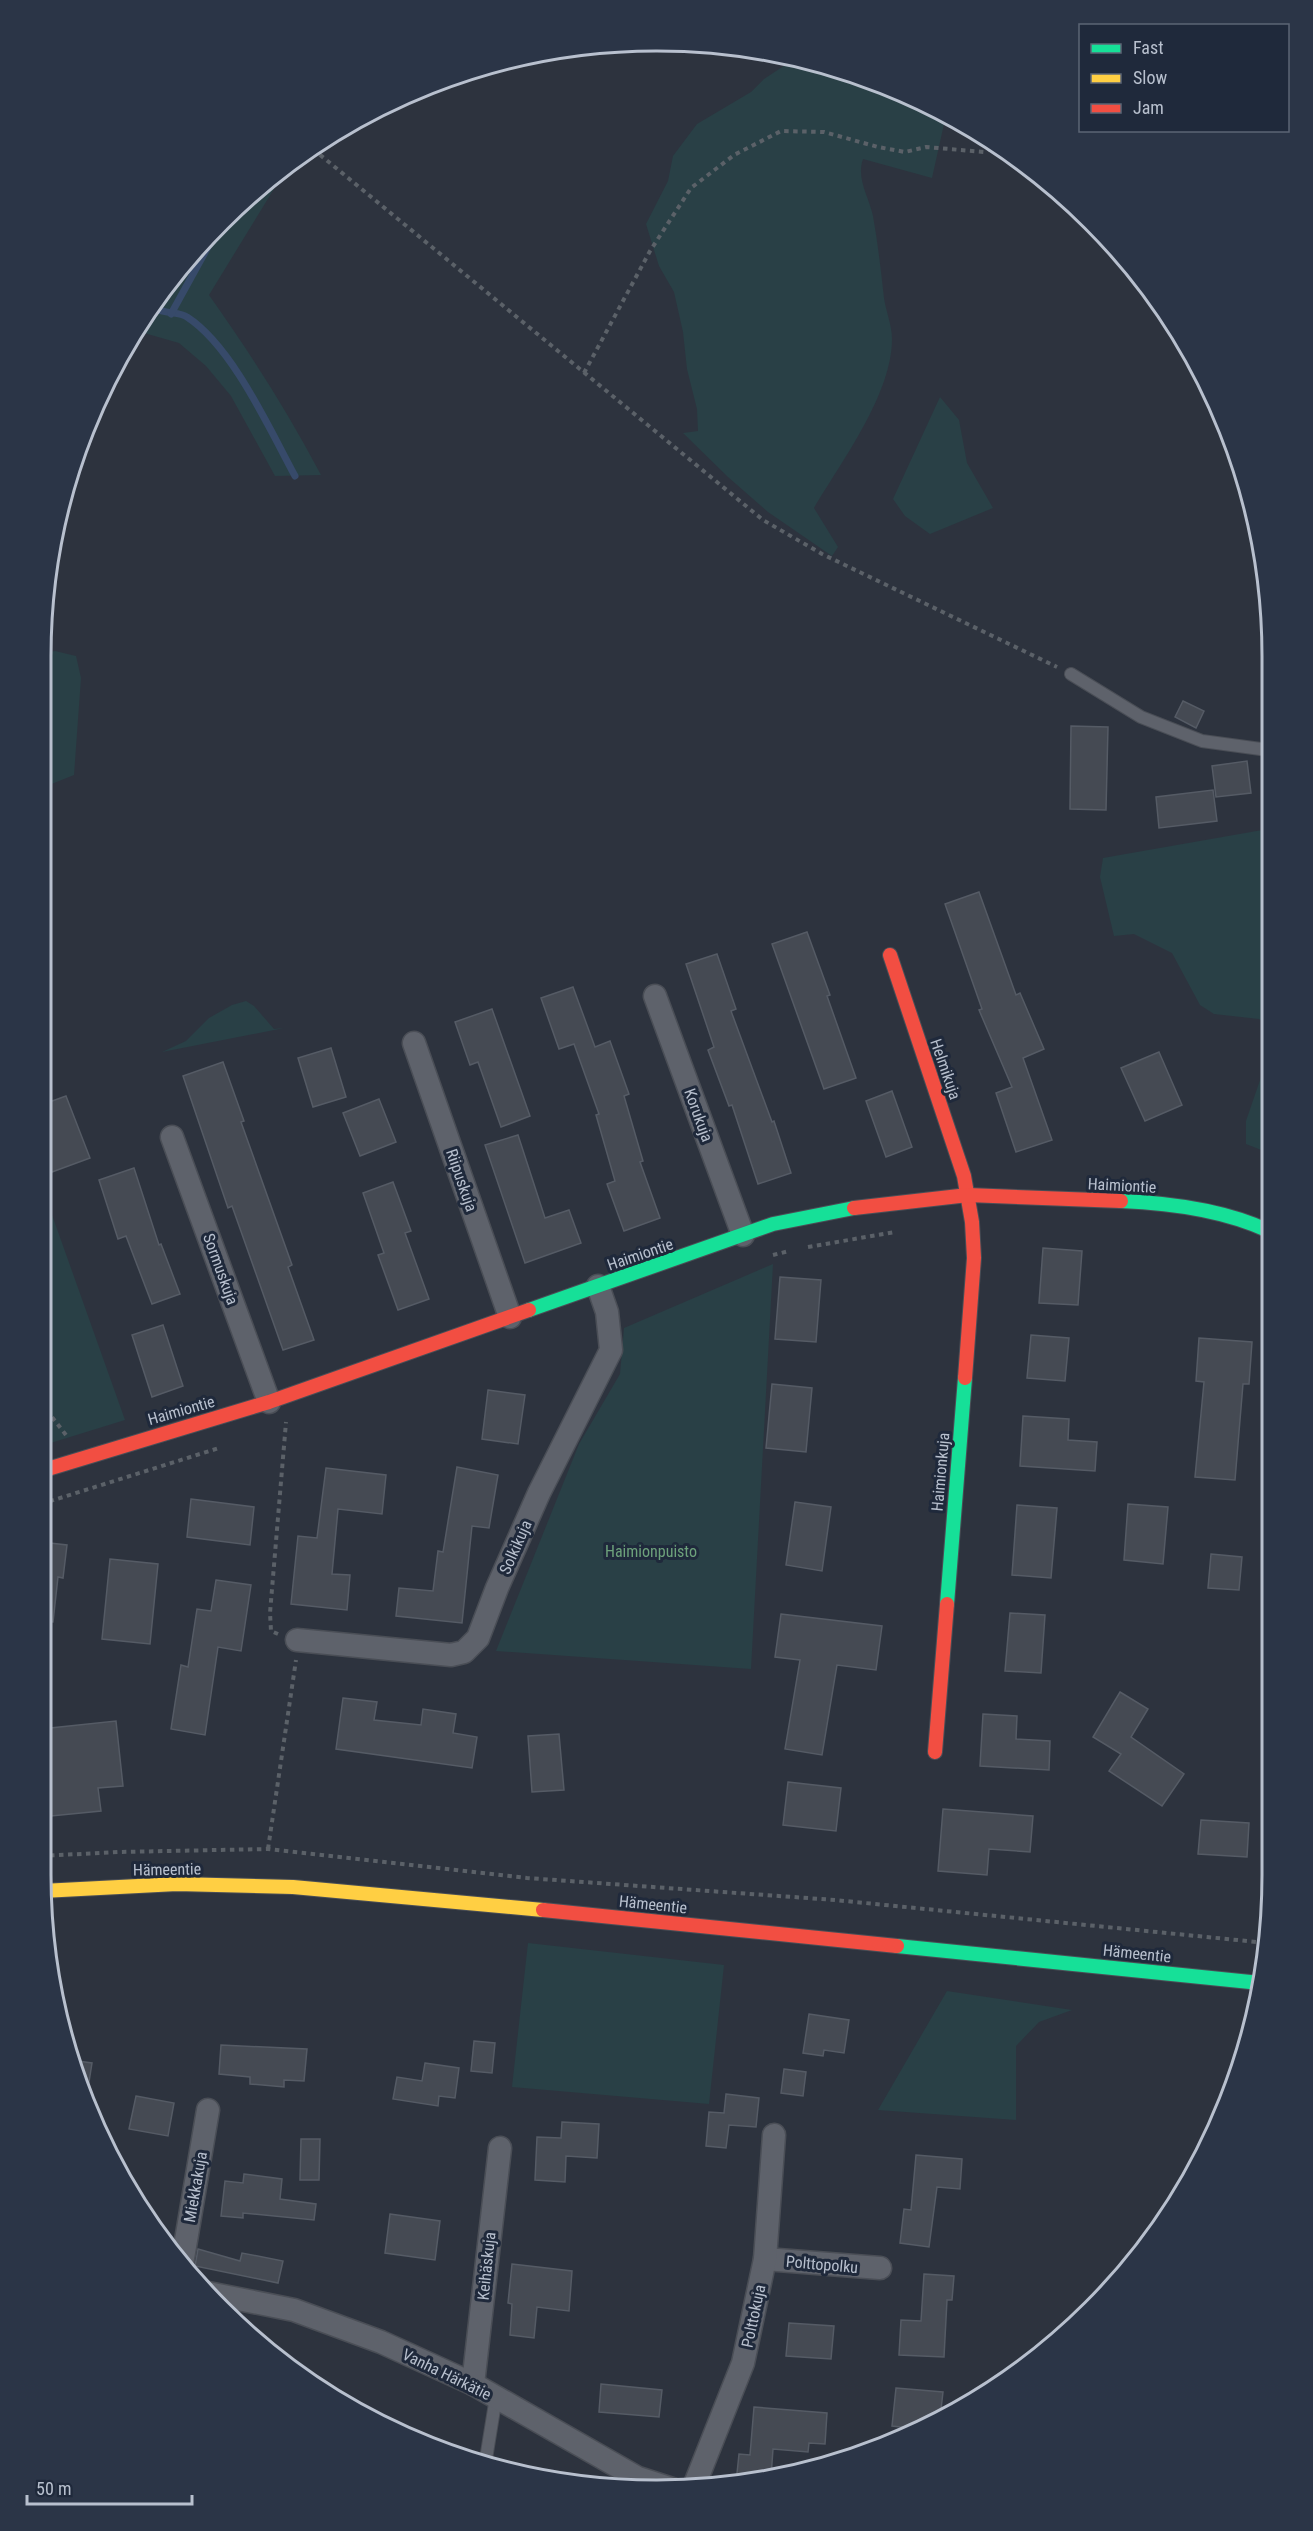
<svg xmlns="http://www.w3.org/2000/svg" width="1313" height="2531" viewBox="0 0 1313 2531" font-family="'Roboto Condensed',sans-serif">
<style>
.green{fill:#294046}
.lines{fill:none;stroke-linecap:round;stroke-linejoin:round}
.stream{stroke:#374a6a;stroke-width:7}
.building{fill:#454a53;stroke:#555b65;stroke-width:1.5}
.lane-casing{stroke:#4a4e56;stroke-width:14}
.street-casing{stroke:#4a4e56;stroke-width:25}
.fast-casing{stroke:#4a4e56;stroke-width:16}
.slow-casing{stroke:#4a4e56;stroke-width:16}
.jam-casing{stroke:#4a4e56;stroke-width:16}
.path{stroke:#5b6168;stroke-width:4;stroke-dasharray:4.5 4.5;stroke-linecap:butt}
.lane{stroke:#5e626b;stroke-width:12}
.street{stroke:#5e626b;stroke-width:22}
.fast{stroke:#16e098;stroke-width:14}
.slow{stroke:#ffcf43;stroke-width:14}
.jam{stroke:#f24e42;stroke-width:14}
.labels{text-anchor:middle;stroke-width:6;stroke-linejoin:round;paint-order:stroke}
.street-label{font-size:16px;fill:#b8c0ce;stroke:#1f293b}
.park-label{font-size:16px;fill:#6da17b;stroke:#1f293b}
.rim{fill:none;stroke:#b8c0ce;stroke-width:3}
</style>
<rect width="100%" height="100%" fill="#2d333e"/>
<!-- green -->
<g class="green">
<path d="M 796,58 L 816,62 L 929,104 L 946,115 L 932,178 L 863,159 C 856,179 869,197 873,216 C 878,244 881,271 884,298 C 886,312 892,325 892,339 C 892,394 842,461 814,508 L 838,547 L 832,556 L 768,512 L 728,477 L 683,433 L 698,431 L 697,409 L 687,369 L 683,332 L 674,292 L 659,266 L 646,224 L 668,181 L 673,156 L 697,124 L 751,92 L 764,79 Z"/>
<path d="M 288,166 L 209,295 C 250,353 288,412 321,475 L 275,476 L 231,396 L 206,366 L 179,343 L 137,331 L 162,291 L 174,278 L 179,269 L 251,193 Z"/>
<path d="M 940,397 L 959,420 L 967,463 L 993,508 L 930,534 L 905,516 L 893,499 Z"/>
<path d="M 55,651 L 76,656 L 81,678 L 74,775 L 44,787 L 42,786 L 42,653 Z"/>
<path d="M 1268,829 L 1269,1026 L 1259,1019 L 1214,1014 L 1200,1005 L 1172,953 L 1134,934 L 1114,936 L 1100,877 L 1103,858 Z"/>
<path d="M 246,1001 L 254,1006 L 274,1029 L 284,1028 L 162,1052 L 186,1041 L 209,1018 L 232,1005 Z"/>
<path d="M 1269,1054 L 1269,1153 L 1246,1144 L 1246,1121 Z"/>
<path d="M 41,1184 L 125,1420 L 41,1446 Z"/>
<path d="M 773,1264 L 751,1669 L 496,1651 L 579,1444 L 620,1374 L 624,1328 Z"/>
<path d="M 528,1943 L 724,1965 L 709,2104 L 512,2087 Z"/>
<path d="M 947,1991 L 1072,2010 L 1039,2022 L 1016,2046 L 1016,2120 L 878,2110 Z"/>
</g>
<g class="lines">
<!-- stream -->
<g class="stream">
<path d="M 152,307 C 165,315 179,311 187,317 C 232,346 269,428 295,476"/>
<path d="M 171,314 L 219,227"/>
</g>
</g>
<!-- building -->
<g class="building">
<path d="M 1183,701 L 1204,711 L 1196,728 L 1175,717 Z"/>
<path d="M 1071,726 L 1108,727 L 1106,810 L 1070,809 Z"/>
<path d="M 1247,761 L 1251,793 L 1216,797 L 1212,766 Z"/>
<path d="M 1213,790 L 1217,821 L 1159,828 L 1156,797 Z"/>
<path d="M 979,892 L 1016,995 L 1020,993 L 1044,1049 L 1023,1058 L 1052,1140 L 1016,1152 L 996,1093 L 1012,1087 L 979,1010 L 982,1009 L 945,904 Z"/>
<path d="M 807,932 L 830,995 L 827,996 L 856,1078 L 824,1089 L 772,944 Z"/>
<path d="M 717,954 L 736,1009 L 731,1011 L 772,1122 L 774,1121 L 791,1173 L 758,1184 L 732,1105 L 729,1106 L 708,1050 L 714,1047 L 686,964 Z"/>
<path d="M 573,987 L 595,1047 L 610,1041 L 629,1094 L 624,1096 L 643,1161 L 640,1162 L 660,1218 L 624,1231 L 607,1184 L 615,1181 L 596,1115 L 599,1114 L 574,1044 L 559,1049 L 541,998 Z"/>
<path d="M 492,1009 L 530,1116 L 501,1127 L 478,1062 L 470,1065 L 455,1022 Z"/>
<path d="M 331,1048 L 346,1097 L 313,1107 L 298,1058 Z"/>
<path d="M 1159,1052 L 1182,1105 L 1145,1121 L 1121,1068 Z"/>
<path d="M 223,1062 L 244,1121 L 241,1122 L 292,1265 L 288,1267 L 314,1340 L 283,1350 L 232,1206 L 228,1208 L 183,1076 Z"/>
<path d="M 892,1091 L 912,1147 L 886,1157 L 866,1101 Z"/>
<path d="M 66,1096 L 90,1158 L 52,1172 L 41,1145 L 41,1105 Z"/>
<path d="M 379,1099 L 396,1142 L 360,1156 L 343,1113 Z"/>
<path d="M 518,1135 L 545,1218 L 569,1210 L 581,1243 L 525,1263 L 485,1145 Z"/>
<path d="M 134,1168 L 159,1245 L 161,1244 L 180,1294 L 152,1304 L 126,1236 L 118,1239 L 99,1180 Z"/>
<path d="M 393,1182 L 411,1231 L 405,1233 L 429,1299 L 398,1310 L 378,1255 L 384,1253 L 363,1193 Z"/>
<path d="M 1043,1248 L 1082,1251 L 1078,1305 L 1039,1303 Z"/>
<path d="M 780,1277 L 821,1280 L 816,1342 L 775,1339 Z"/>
<path d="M 163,1325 L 183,1386 L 152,1397 L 132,1335 Z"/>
<path d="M 1031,1335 L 1069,1338 L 1065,1381 L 1027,1378 Z"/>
<path d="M 1199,1338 L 1252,1342 L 1249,1384 L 1243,1384 L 1235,1480 L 1195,1477 L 1204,1382 L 1196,1381 Z"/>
<path d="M 772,1384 L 812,1388 L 806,1452 L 766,1448 Z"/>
<path d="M 488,1390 L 525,1395 L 518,1444 L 482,1439 Z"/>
<path d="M 1023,1416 L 1069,1419 L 1068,1440 L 1097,1442 L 1095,1471 L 1020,1466 Z"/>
<path d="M 457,1467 L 498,1475 L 489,1528 L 472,1526 L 462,1623 L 396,1616 L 399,1588 L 433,1591 L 438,1551 L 443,1552 Z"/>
<path d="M 326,1468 L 386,1475 L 382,1514 L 338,1509 L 332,1574 L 350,1575 L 347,1610 L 291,1604 L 298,1536 L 317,1538 Z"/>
<path d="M 191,1499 L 254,1507 L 250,1545 L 187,1537 Z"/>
<path d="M 795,1502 L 831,1507 L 822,1571 L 786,1565 Z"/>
<path d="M 1128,1504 L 1168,1507 L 1163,1564 L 1124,1560 Z"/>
<path d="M 1017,1505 L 1057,1508 L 1051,1578 L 1012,1575 Z"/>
<path d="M 41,1542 L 67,1545 L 63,1578 L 58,1577 L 53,1622 L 41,1621 Z"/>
<path d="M 1211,1554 L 1242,1557 L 1239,1590 L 1208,1588 Z"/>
<path d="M 110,1559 L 158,1564 L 150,1644 L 102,1639 Z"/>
<path d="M 216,1580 L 251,1585 L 241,1651 L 218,1647 L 205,1735 L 171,1729 L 181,1665 L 188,1667 L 197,1609 L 211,1611 Z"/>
<path d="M 1010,1613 L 1045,1615 L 1041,1673 L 1005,1671 Z"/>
<path d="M 781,1614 L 882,1626 L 876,1670 L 837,1665 L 822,1755 L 785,1749 L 800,1660 L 775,1657 Z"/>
<path d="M 1120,1692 L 1148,1709 L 1131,1737 L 1184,1774 L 1162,1806 L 1109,1771 L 1121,1754 L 1093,1737 Z"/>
<path d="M 343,1698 L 377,1702 L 374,1720 L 421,1725 L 423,1709 L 456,1714 L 453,1733 L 477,1737 L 472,1768 L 336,1749 Z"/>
<path d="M 983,1714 L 1017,1716 L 1016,1739 L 1050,1741 L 1049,1770 L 980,1766 Z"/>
<path d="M 116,1721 L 123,1786 L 98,1788 L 101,1811 L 41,1817 L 41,1729 Z"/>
<path d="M 559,1734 L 564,1790 L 532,1792 L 528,1736 Z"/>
<path d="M 788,1782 L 841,1788 L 836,1831 L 783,1825 Z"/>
<path d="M 943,1809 L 1033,1816 L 1030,1852 L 989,1849 L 987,1875 L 938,1871 Z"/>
<path d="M 1201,1820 L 1249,1823 L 1247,1857 L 1198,1854 Z"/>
<path d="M 809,2014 L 849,2020 L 844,2053 L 824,2050 L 823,2056 L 803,2053 Z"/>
<path d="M 474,2041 L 495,2043 L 492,2073 L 471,2071 Z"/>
<path d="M 221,2045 L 307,2049 L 304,2081 L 284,2080 L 284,2087 L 250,2084 L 250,2077 L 219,2074 Z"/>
<path d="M 70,2060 L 92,2063 L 86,2101 L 73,2073 Z"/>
<path d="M 425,2063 L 459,2068 L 455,2098 L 439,2096 L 438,2106 L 393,2099 L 397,2077 L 422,2081 Z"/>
<path d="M 784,2069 L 806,2072 L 803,2096 L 781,2093 Z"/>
<path d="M 726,2094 L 759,2098 L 756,2127 L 729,2125 L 726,2148 L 706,2146 L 709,2112 L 724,2113 Z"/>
<path d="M 136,2096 L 174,2103 L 168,2136 L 129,2129 Z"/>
<path d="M 562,2122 L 599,2124 L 597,2158 L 566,2156 L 565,2182 L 535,2180 L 537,2137 L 561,2138 Z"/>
<path d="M 301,2139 L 320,2139 L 319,2180 L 300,2180 Z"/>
<path d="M 916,2155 L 962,2159 L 960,2189 L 937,2187 L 929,2247 L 900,2243 L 904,2209 L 911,2210 Z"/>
<path d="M 244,2174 L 282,2179 L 280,2199 L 316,2204 L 314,2220 L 243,2213 L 243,2218 L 221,2216 L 225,2181 L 243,2183 Z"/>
<path d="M 390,2214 L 440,2221 L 435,2260 L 385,2253 Z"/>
<path d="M 198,2249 L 240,2261 L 242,2253 L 283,2261 L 278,2283 L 195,2266 Z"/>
<path d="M 512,2264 L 572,2271 L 569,2311 L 537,2307 L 534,2338 L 510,2335 L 512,2304 L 508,2303 Z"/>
<path d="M 924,2274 L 954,2276 L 952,2300 L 947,2300 L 944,2357 L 899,2355 L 901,2320 L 921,2321 Z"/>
<path d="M 789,2323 L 834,2326 L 831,2359 L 786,2356 Z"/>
<path d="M 601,2384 L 662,2390 L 659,2417 L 599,2412 Z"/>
<path d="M 896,2388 L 943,2392 L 940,2418 L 920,2429 L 892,2426 Z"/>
<path d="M 754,2407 L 827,2413 L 825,2444 L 809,2443 L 808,2452 L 773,2449 L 771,2477 L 736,2483 L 739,2454 L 750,2455 Z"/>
</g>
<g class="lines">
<defs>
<g id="lane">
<path d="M 1071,674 L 1141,717 L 1202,741 L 1268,750"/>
<path d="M 485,2465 L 496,2397"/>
</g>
<g id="street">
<path d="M 655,996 L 743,1235"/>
<path d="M 414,1043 L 510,1317"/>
<path d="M 172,1137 L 269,1402"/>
<path d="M 297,1640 L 451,1655 L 464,1652 L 478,1638 L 497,1588 L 539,1493 L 611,1350 L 607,1312 L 598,1286"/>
<path d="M 765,2259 L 880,2268"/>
<path d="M 182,2264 L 208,2110"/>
<path d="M 208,2293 L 294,2310 L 381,2342 L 473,2384 L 638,2478 L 672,2489"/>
<path d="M 473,2384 L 500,2148"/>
<path d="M 693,2489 L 743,2363 L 765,2259 L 774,2135"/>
</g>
<g id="fast">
<path d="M 1121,1201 C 1171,1203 1224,1210 1269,1231"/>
<path d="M 529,1310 L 773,1224 L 854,1208"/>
<path d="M 947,1604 L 965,1378"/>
<path d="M 897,1946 L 1260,1983"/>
</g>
<path id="slow" d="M 42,1891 L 177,1884 L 293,1887 L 543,1910"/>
<g id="jam">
<path d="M 890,955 L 964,1176 L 972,1222 L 974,1258 L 965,1378"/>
<path d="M 854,1208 L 968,1195 L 1121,1201"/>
<path d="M 41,1471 L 269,1402 L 529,1310"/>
<path d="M 935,1752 L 947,1604"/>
<path d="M 543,1910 L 897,1946"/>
</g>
</defs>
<!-- lane casing -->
<use href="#lane" class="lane-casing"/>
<!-- street casing -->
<use href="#street" class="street-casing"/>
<!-- fast casing -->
<use href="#fast" class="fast-casing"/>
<!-- slow casing -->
<use href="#slow" class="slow-casing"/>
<!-- jam casing -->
<use href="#jam" class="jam-casing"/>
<!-- path -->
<g class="path">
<path d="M 313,149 L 763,520 L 822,554 L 1057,667"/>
<path d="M 584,373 L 650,251 L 691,188 L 734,155 L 781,131 L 824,132 L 878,147 L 905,152 L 926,147 L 984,152 L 994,147"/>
<path d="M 808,1247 L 895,1232"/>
<path d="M 773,1255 L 789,1251"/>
<path d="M 41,1403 L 66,1435"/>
<path d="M 41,1504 L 219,1448"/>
<path d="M 278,1634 L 271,1631 L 270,1613 L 286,1422"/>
<path d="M 268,1849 L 296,1660"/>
<path d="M 41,1856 L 118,1852 L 268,1849 L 527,1878 L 835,1900 L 1267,1943"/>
</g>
<!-- lane -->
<use href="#lane" class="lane"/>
<!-- street -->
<use href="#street" class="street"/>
<!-- fast -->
<use href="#fast" class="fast"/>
<!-- slow -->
<use href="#slow" class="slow"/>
<!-- jam -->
<use href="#jam" class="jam"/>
</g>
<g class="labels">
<!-- street labels -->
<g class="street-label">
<text transform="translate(946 1069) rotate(71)" y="6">Helmikuja</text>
<text transform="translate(699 1115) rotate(70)" y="6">Korukuja</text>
<text transform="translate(462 1180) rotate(71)" y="6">Riipuskuja</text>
<text transform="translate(1122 1185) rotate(3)" y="6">Haimiontie</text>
<text transform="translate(640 1254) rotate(-19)" y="6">Haimiontie</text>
<text transform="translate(221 1269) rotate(70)" y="6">Sormuskuja</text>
<text transform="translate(181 1410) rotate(-16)" y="6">Haimiontie</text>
<text transform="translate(940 1472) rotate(-85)" y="6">Haimionkuja</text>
<text transform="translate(515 1547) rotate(-66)" y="6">Solkikuja</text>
<text transform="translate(167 1869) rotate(-1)" y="6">Hämeentie</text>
<text transform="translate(653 1904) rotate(6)" y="6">Hämeentie</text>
<text transform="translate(1137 1953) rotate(6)" y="6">Hämeentie</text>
<text transform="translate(195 2187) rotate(-80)" y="6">Miekkakuja</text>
<text transform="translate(822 2264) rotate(5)" y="6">Polttopolku</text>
<text transform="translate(486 2266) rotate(-84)" y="6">Keihäskuja</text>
<text transform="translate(753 2316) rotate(-78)" y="6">Polttokuja</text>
<text transform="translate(447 2374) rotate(26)" y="6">Vanha Härkätie</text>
</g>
<!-- park labels -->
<g class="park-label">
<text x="651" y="1557">Haimionpuisto</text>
</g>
</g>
<!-- crop -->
<path d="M0 0H1313V2531H0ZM656 51H657A605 605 0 0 1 1262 656V1875A605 605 0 0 1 657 2480H656A605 605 0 0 1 51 1875V656A605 605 0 0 1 656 51Z" fill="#2b3547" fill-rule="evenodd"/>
<path class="rim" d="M656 51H657A605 605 0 0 1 1262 656V1875A605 605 0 0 1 657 2480H656A605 605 0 0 1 51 1875V656A605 605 0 0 1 656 51Z"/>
<!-- legend -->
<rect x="1079" y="24" width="210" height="108" fill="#1f293b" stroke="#5c6576" stroke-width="1.5"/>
<rect x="1091" y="44" width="30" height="9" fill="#16e098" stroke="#5c6576" stroke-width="1.5"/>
<text x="1133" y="54" font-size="18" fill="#b8c0ce">Fast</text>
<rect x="1091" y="74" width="30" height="9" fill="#ffcf43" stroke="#5c6576" stroke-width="1.5"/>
<text x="1133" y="84" font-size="18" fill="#b8c0ce">Slow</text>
<rect x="1091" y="104" width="30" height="9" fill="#f24e42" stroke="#5c6576" stroke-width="1.5"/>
<text x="1133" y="114" font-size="18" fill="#b8c0ce">Jam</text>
<!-- scale -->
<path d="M27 2495v9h165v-9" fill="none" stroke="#b8c0ce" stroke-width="3"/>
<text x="36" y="2495" font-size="18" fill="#b8c0ce" stroke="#1f293b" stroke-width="4.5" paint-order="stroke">50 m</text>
</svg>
